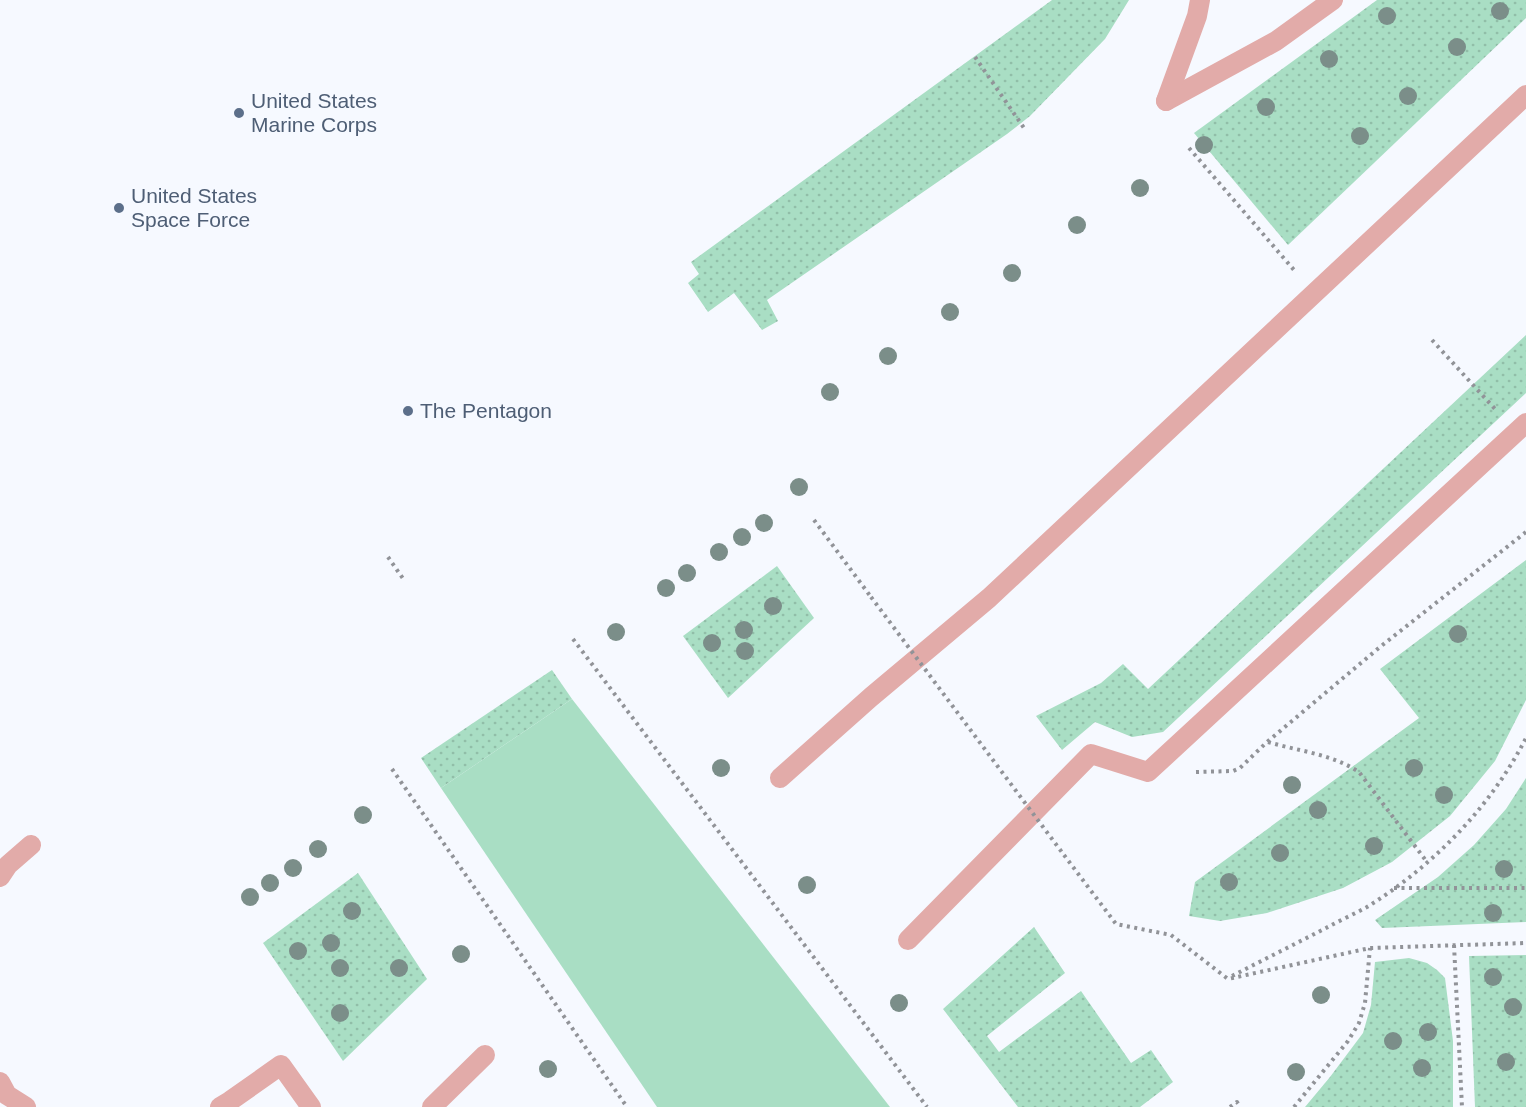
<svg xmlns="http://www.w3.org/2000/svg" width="1526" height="1107" viewBox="0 0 1526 1107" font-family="Helvetica,sans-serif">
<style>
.grass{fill:url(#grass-dots)}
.park{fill:#a9dec4}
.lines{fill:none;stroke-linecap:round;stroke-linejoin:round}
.path{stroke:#919398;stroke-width:4;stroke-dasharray:3 4.5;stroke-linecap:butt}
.service{stroke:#e2aba9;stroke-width:20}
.path-bridge{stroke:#919398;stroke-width:4;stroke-dasharray:3 4.5;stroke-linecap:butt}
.tree{fill:#7b8e89}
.service-dot{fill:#5c6f8a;stroke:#f6f9ff;stroke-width:2}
.labels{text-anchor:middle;stroke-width:6;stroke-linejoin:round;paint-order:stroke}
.service-label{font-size:21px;fill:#4e5e75;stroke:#f6f9ff;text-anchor:start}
</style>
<defs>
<pattern id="grass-dots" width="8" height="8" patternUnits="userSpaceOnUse" patternTransform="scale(1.5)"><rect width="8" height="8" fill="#a9dec4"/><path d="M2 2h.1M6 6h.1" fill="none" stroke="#91bea8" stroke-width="1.8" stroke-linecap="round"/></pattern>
</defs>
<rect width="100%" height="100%" fill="#f6f9ff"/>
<!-- grass -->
<g class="grass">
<path d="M 1052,0 L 1129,0 L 1105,39 L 1030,116 L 1007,134 L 767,300 L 778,321 L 762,330 L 734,293 L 708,312 L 688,283 L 699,274 L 691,262 Z"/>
<path d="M 1377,0 L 1526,0 L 1526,18 L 1288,245 L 1194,133 Z"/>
<path d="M 1526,335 L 1526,393 L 1163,732 L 1132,737 L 1095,722 L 1062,750 L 1036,716 L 1101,683 L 1123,664 L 1148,689 Z"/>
<path d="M 1526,560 L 1526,700 L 1495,761 L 1450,816 L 1392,862 L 1343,888 L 1267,913 L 1220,921 L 1189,916 L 1195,882 L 1419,718 L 1380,669 Z"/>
<path d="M 777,566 L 814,618 L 728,698 L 683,636 Z"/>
<path d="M 552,670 L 572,699 L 441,788 L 421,758 Z"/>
<path d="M 1526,778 L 1526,922 L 1382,928 L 1375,920 L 1438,877 L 1474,845 L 1506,809 Z"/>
<path d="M 358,873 L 427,979 L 343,1061 L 263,943 Z"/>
<path d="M 1034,927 L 1065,973 L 987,1036 L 999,1052 L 1081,991 L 1131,1063 L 1151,1050 L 1173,1082 L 1140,1107 L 1018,1107 L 943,1009 Z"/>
<path d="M 1526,955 L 1526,1107 L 1475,1107 L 1469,956 Z"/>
<path d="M 1409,958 L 1427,963 L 1437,970 L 1445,978 L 1453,1041 L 1453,1107 L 1305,1107 L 1330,1077 L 1363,1033 L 1371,1005 L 1375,962 Z"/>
</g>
<!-- park -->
<path class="park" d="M 572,699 L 890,1107 L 657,1107 L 441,788 Z"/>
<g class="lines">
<!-- path -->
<g class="path">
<path d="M 975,57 L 1024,128"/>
<path d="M 1189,148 L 1294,270"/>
<path d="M 1432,340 L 1495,409"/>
<path d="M 814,520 L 871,597"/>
<path d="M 388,557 L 404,580"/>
<path d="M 573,639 L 927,1107"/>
<path d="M 1268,742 C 1298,751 1332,754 1359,772 L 1427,862"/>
<path d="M 392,769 L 627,1107"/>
<path d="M 1196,772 L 1233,771 L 1240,768 L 1267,742 L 1380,647 L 1526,532"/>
<path d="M 1064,855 L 1116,924 L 1171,935 L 1228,979 L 1370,948 L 1526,943"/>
<path d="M 1394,888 L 1526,888"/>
<path d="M 1454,945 L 1462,1107"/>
<path d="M 1232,976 C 1263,960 1295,944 1326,928 C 1339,921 1354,914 1367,907 C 1433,866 1490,808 1526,738"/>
<path d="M 1230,1107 L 1237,1102 L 1240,1107"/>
<path d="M 1294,1107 L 1348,1041 L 1359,1023 L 1365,1003 L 1370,948"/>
</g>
<!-- service -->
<g class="service">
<path d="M 1166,101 L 1276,41 L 1333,0"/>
<path d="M 1166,101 L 1197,16 L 1200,0"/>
<path d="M 780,778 L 871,697 L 989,598 L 1526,95"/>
<path d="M 0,877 L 8,865 L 31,845"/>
<path d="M 908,940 L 1091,754 L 1148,772 L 1526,423"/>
<path d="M 0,1082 L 7,1095 L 26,1107"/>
<path d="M 220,1107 L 230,1101 L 281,1065 L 311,1107"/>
<path d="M 432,1107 L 485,1055"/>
</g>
<!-- path-bridge -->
<path class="path-bridge" d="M 871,597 L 1064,855"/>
</g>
<!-- trees -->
<g class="tree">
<circle cx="1500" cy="11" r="9"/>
<circle cx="1387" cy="16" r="9"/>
<circle cx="1457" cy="47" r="9"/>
<circle cx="1329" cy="59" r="9"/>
<circle cx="1408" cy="96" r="9"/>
<circle cx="1266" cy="107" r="9"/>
<circle cx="1360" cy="136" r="9"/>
<circle cx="1204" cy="145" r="9"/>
<circle cx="1140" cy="188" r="9"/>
<circle cx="1077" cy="225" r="9"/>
<circle cx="1012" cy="273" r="9"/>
<circle cx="950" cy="312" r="9"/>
<circle cx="888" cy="356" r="9"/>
<circle cx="830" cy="392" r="9"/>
<circle cx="799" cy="487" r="9"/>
<circle cx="764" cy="523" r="9"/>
<circle cx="742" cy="537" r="9"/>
<circle cx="719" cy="552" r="9"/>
<circle cx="687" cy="573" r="9"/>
<circle cx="666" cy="588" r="9"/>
<circle cx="773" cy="606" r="9"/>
<circle cx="744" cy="630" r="9"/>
<circle cx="616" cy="632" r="9"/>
<circle cx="1458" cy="634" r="9"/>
<circle cx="712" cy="643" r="9"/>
<circle cx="745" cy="651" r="9"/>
<circle cx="721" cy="768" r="9"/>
<circle cx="1414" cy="768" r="9"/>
<circle cx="1292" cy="785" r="9"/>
<circle cx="1444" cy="795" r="9"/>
<circle cx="1318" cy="810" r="9"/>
<circle cx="363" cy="815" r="9"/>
<circle cx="1374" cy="846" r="9"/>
<circle cx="318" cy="849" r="9"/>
<circle cx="1280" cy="853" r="9"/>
<circle cx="293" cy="868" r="9"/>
<circle cx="1504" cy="869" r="9"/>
<circle cx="1229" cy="882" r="9"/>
<circle cx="270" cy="883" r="9"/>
<circle cx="807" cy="885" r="9"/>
<circle cx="250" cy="897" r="9"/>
<circle cx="352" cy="911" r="9"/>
<circle cx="1493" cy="913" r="9"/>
<circle cx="331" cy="943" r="9"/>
<circle cx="298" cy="951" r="9"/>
<circle cx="461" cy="954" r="9"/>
<circle cx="340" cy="968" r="9"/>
<circle cx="399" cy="968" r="9"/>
<circle cx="1493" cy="977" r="9"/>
<circle cx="1321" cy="995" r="9"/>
<circle cx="899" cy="1003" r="9"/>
<circle cx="1513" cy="1007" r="9"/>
<circle cx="340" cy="1013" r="9"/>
<circle cx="1428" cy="1032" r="9"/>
<circle cx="1393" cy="1041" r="9"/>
<circle cx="1506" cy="1062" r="9"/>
<circle cx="1422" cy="1068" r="9"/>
<circle cx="548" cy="1069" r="9"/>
<circle cx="1296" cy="1072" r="9"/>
</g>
<!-- markers -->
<g class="service-dot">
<circle cx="239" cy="113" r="6"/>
<circle cx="119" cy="208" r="6"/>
<circle cx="408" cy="411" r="6"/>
</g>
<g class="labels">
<!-- service labels -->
<g class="service-label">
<text x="251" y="108">United States<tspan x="251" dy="24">Marine Corps</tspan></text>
<text x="131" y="203">United States<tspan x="131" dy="24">Space Force</tspan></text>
<text x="420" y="418">The Pentagon</text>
</g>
</g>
</svg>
